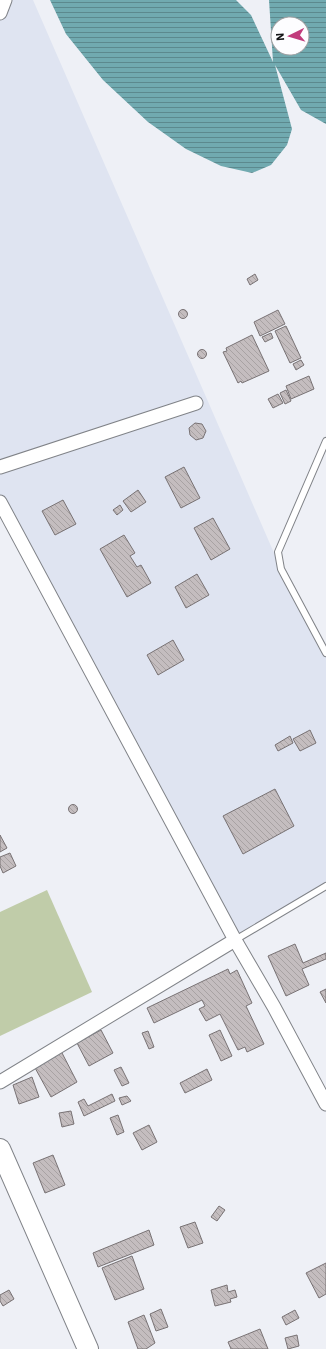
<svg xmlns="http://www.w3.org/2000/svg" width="326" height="1349" viewBox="0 0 326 1349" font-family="'IBM Plex Sans',sans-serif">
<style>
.built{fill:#dfe4f1}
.green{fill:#c0cca9}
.water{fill:url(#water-rules);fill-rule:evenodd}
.building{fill:url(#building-back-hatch);stroke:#787274}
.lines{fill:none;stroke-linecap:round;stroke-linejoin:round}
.lane-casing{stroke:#808388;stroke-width:8}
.street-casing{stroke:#808388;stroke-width:15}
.primary-casing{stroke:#808388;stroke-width:22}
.lane{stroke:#fff;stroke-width:6}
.street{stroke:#fff;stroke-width:13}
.primary{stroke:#fff;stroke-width:20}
</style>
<defs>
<pattern id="water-rules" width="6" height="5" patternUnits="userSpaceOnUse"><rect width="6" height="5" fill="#71aab0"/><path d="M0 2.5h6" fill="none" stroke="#5c898e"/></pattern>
<pattern id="building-back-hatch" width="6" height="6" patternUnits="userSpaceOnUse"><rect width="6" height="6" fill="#c4bdbf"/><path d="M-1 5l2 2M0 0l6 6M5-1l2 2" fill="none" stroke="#a8a2a3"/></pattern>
</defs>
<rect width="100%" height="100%" fill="#eef0f6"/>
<!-- built -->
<path class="built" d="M 0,0 L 33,0 L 281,569 L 326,652 L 326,886 L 235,940 L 0,502 Z"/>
<!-- green -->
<path class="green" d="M 47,890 L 92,992 L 0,1036 L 0,912 Z"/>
<!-- water -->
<path class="water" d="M 50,0 L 236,0 L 251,15 L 273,62 L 269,0 L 326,0 L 326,124 L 301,110 L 275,65 L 292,129 L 287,145 L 271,165 L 252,173 L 221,166 L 186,149 L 148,122 L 103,80 L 66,34 ZM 278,24 L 302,24 L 302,48 L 278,48 Z"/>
<!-- building -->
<g class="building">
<path d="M 255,274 L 258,280 L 250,285 L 247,279 Z"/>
<circle cx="183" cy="314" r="4.5"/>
<path d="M 278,310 L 285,324 L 260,336 L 254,322 Z"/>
<path d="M 286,326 L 301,358 L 290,363 L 275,331 Z"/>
<path d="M 271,333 L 273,338 L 265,342 L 262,337 Z"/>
<path d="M 252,335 L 269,371 L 242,383 L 241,381 L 238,383 L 223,352 L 227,351 L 226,348 Z"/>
<circle cx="202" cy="354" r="4.5"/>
<path d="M 301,360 L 304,365 L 296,370 L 293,364 Z"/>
<path d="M 309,376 L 314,389 L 291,399 L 286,386 Z"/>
<path d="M 286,390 L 291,401 L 285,404 L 280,393 Z"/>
<path d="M 278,394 L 283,403 L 273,408 L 268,399 Z"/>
<path d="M 195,423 L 202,424 L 206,431 L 203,438 L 196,440 L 190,435 L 189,428 Z"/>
<path d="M 184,467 L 200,498 L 181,508 L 165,477 Z"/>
<path d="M 138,490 L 146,502 L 131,512 L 123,501 Z"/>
<path d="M 63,500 L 76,524 L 55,535 L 42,511 Z"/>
<path d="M 120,505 L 123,510 L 117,515 L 113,510 Z"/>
<path d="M 213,518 L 230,549 L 211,560 L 194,528 Z"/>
<path d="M 124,535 L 135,553 L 130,556 L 137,567 L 141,565 L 151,583 L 127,597 L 100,549 Z"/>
<path d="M 197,574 L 209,595 L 186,608 L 175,587 Z"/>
<path d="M 173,640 L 184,660 L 158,675 L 147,655 Z"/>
<path d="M 310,730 L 316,743 L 300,751 L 293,739 Z"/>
<path d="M 290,736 L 293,743 L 278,751 L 275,745 Z"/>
<path d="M 275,789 L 294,826 L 243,854 L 223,816 Z"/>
<circle cx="73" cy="809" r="4.5"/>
<path d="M 0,835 L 7,848 L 0,852 Z"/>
<path d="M 10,853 L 16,866 L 3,873 L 0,866 L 0,857 Z"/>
<path d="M 295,944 L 303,963 L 326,953 L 326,959 L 302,969 L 309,985 L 286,996 L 268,956 Z"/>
<path d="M 228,969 L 230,974 L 237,970 L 252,1003 L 246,1006 L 264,1044 L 247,1052 L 245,1047 L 238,1050 L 220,1014 L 206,1021 L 199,1009 L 205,1006 L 202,1000 L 154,1023 L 147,1008 Z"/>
<path d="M 326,989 L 326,1003 L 320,992 Z"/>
<path d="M 101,1030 L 113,1053 L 89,1066 L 77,1043 Z"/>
<path d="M 220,1030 L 232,1056 L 221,1061 L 209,1035 Z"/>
<path d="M 148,1031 L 154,1047 L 149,1049 L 142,1033 Z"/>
<path d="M 61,1051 L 77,1082 L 51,1097 L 34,1066 Z"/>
<path d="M 121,1067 L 129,1083 L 122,1086 L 114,1070 Z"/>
<path d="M 207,1069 L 212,1080 L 185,1093 L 180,1083 Z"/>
<path d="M 32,1077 L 39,1097 L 19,1104 L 13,1085 Z"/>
<path d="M 112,1094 L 115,1101 L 84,1116 L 78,1102 L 84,1099 L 88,1106 Z"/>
<path d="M 127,1096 L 131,1101 L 122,1105 L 119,1098 Z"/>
<path d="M 71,1111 L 74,1124 L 62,1127 L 59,1113 Z"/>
<path d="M 118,1115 L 124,1132 L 117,1135 L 110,1118 Z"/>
<path d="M 149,1125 L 157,1142 L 142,1150 L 133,1133 Z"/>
<path d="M 53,1155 L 65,1185 L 45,1193 L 33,1163 Z"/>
<path d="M 219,1206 L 225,1210 L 217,1221 L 211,1217 Z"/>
<path d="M 195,1222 L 203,1243 L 188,1248 L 180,1227 Z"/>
<path d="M 149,1230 L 154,1245 L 98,1267 L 93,1253 Z"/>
<path d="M 132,1256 L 144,1289 L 115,1300 L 102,1268 Z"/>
<path d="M 326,1263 L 326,1294 L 319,1298 L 306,1273 Z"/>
<path d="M 227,1285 L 228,1292 L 235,1290 L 237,1297 L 230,1299 L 231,1302 L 215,1306 L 211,1290 Z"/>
<path d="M 9,1290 L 14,1299 L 3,1306 L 0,1301 L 0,1295 Z"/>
<path d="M 161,1309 L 168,1327 L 156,1331 L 150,1314 Z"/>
<path d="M 295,1310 L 299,1318 L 286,1325 L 282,1317 Z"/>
<path d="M 144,1315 L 155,1343 L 146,1349 L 138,1349 L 128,1322 Z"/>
<path d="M 260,1329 L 268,1349 L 231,1349 L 228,1342 Z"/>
<path d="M 297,1335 L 299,1346 L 288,1349 L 285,1338 Z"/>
</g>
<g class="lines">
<defs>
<g id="lane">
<path d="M 326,441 L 278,552 L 281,569 L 326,653"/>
<path d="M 235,940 L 326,886"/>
</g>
<g id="street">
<path d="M 0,13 L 5,0"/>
<path d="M 0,467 L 196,403"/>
<path d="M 0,502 L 235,940 L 274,1007 L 326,1104"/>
<path d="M 0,1082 L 235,940"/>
</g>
<path id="primary" d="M 0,1149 L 88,1349"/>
</defs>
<!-- lane casing -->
<use href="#lane" class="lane-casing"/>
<!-- street casing -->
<use href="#street" class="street-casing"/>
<!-- primary casing -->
<use href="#primary" class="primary-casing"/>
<!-- lane -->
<use href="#lane" class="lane"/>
<!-- street -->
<use href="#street" class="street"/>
<!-- primary -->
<use href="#primary" class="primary"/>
</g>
<!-- north arrow -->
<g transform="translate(290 36) rotate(265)"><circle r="19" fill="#fdfdff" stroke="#a0a0a2"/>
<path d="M0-3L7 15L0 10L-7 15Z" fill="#c13b7c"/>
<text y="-6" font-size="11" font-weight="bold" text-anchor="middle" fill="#141517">N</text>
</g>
</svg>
